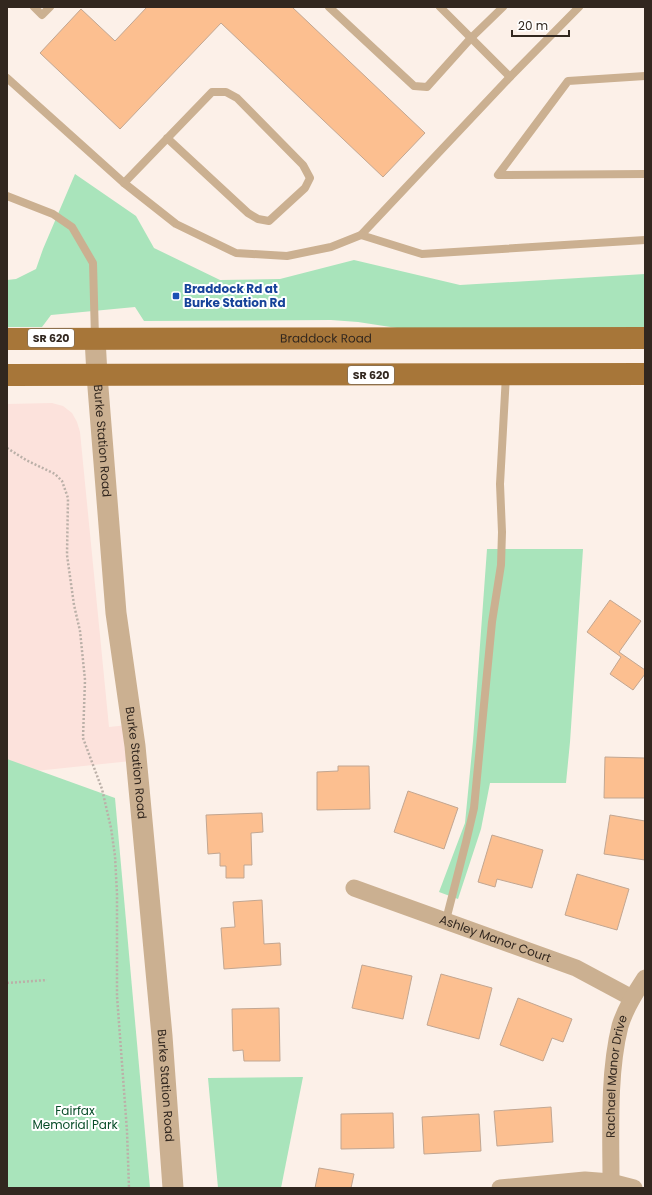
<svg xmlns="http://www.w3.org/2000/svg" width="652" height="1195" viewBox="0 0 652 1195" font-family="Poppins,sans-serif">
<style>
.commercial{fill:#fce2dc}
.green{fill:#a9e4bb}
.building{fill:#fcbf90;stroke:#c2a691}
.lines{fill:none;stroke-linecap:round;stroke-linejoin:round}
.path{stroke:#bbb0a8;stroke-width:2.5;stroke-dasharray:2 2;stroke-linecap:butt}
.service{stroke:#cbb091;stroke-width:8}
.minor{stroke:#cbb091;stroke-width:17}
.tertiary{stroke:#cbb091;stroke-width:21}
.primary{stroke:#a77639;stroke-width:22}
.transit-dot{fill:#1a4fb4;stroke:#fff;stroke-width:1.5}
.labels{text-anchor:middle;stroke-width:4;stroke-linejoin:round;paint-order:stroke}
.shield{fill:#fff;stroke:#706862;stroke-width:1}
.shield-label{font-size:11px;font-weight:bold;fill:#32271f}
.transit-label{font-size:12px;font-weight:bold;fill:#164399;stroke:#fff;text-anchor:start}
.street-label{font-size:12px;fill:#32271f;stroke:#fff}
.park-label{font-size:12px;fill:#094d29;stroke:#fff}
</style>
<rect width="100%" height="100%" fill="#fcf0e8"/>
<!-- commercial -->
<path class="commercial" d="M 52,403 L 63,406 L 72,413 L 77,422 L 80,432 L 109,727 L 128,725 L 131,761 L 7,774 L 7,404 Z"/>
<!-- green -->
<g class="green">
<path d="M 75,174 L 136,216 L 154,248 L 220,280 L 280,279 L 354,260 L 460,285 L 645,274 L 645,330 L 410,330 L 358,322 L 331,320 L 144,321 L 135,307 L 51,315 L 42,327 L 7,327 L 7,280 L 16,279 L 36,269 L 43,249 Z"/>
<path d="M 487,549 L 583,549 L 570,742 L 566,783 L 490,783 L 481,829 L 458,899 L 439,892 L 465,823 L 473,741 Z"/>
<path d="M 7,759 L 115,798 L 150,1188 L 7,1188 Z"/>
<path d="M 303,1077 L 281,1188 L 218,1188 L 208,1078 Z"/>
</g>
<!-- building -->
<g class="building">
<path d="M 147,7 L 292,7 L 425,133 L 383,177 L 221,23 L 120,129 L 40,53 L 81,9 L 115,41 Z"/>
<path d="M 610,600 L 641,621 L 619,652 L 645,670 L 645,674 L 633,690 L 610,674 L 621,657 L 587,632 Z"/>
<path d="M 605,757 L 645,758 L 645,798 L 604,798 Z"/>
<path d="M 338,766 L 369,766 L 370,809 L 317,810 L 317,772 L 338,771 Z"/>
<path d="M 408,791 L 458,808 L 444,849 L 394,832 Z"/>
<path d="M 262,813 L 263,832 L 251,833 L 252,865 L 244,865 L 244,878 L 226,878 L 226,866 L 220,866 L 220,853 L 208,854 L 206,815 Z"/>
<path d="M 610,815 L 645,821 L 645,860 L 604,854 Z"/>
<path d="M 492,835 L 543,850 L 532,888 L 497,879 L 495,887 L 478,882 Z"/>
<path d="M 577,874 L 629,889 L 617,930 L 565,915 Z"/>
<path d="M 262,900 L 264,944 L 280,943 L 281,965 L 224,969 L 221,928 L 235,927 L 233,902 Z"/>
<path d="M 362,965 L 412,976 L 403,1019 L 352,1008 Z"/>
<path d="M 441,974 L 492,988 L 479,1039 L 427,1025 Z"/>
<path d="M 518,998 L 572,1019 L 563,1042 L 552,1038 L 543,1061 L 500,1045 Z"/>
<path d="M 279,1008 L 280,1061 L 244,1061 L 243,1050 L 233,1051 L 232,1009 Z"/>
<path d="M 551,1107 L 553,1142 L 497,1146 L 494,1111 Z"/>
<path d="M 393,1113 L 394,1148 L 341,1149 L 341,1114 Z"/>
<path d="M 479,1114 L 481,1151 L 424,1154 L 422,1117 Z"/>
<path d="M 319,1168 L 354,1174 L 351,1188 L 315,1188 Z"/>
</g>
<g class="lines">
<!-- path -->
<g class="path">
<path d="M 7,448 L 26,460 L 55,474 L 62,481 L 68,498 L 67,555 L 74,605 L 80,631 L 85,680 L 83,738 L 102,789 L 111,828 L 115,856 L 117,894 L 117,996 L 127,1131 L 129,1188"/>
<path d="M 7,983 L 47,980"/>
</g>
<!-- service -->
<g class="service">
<path d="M 34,7 L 42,15 L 50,7"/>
<path d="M 329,7 L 414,86 L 427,87 L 471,38 L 503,7"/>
<path d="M 440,7 L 510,77"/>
<path d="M 645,76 L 568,81 L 498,175 L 645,174"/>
<path d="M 7,78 L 124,183 L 176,224 L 236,253 L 287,256 L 331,247 L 361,235 L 510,77 L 579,7"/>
<path d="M 124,183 L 212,92 L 226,92 L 237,98 L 303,165 L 310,178 L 305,188 L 269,221 L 258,219 L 248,213 L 167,138"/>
<path d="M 7,196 L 53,214 L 72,227 L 93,263 L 95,338"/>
<path d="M 361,235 L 422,254 L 645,240"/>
<path d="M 446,920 L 466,842 L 474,808 L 492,622 L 501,565 L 502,532 L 500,484 L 506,375"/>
</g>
<!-- minor -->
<g class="minor">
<path id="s1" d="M 354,888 L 576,968 L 632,998"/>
<path id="s2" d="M 611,1182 C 611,1133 608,1074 620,1026 C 625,1009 635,993 645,978"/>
<path d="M 500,1188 L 585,1180 L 611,1182 L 634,1188"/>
</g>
<!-- tertiary -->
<path class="tertiary" id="s3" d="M 95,338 L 97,375 L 116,613 L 135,746 L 140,799 L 162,1036 L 173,1188"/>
<!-- primary -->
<g class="primary">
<path id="s4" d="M 7,339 L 645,338"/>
<path d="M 7,375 L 645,374"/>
</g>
</g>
<!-- markers -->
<rect class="transit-dot" x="172" y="292" width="8" height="8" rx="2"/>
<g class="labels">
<!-- shield labels -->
<g class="shield">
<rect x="28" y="329" width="46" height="18" rx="3"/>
<rect x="348" y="366" width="46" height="18" rx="3"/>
</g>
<g class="shield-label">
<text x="51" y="342">SR 620</text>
<text x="371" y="379">SR 620</text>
</g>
<!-- transit labels -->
<g class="transit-label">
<text x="184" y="293">Braddock Rd at<tspan x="184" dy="14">Burke Station Rd</tspan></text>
</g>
<!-- street labels -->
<g class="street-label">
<text dy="4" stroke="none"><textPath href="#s4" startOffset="319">Braddock Road</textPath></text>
<text dy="4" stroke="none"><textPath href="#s3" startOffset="103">Burke Station Road</textPath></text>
<text dy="4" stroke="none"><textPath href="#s3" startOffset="427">Burke Station Road</textPath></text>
<text dy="4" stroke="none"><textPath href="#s1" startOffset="150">Ashley Manor Court</textPath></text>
<text dy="4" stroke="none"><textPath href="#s2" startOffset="106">Rachael Manor Drive</textPath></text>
<text dy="4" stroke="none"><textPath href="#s3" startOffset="751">Burke Station Road</textPath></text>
</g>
<!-- park labels -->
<g class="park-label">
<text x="75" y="1115">Fairfax<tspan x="75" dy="14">Memorial Park</tspan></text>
</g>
</g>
<!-- border -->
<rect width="652" height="1195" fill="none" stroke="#32271f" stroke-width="16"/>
<!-- scale -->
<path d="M512 30v6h57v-6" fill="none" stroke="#32271f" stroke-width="2"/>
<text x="518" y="30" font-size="12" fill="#32271f" stroke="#ffffff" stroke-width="3" paint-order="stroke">20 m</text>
</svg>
